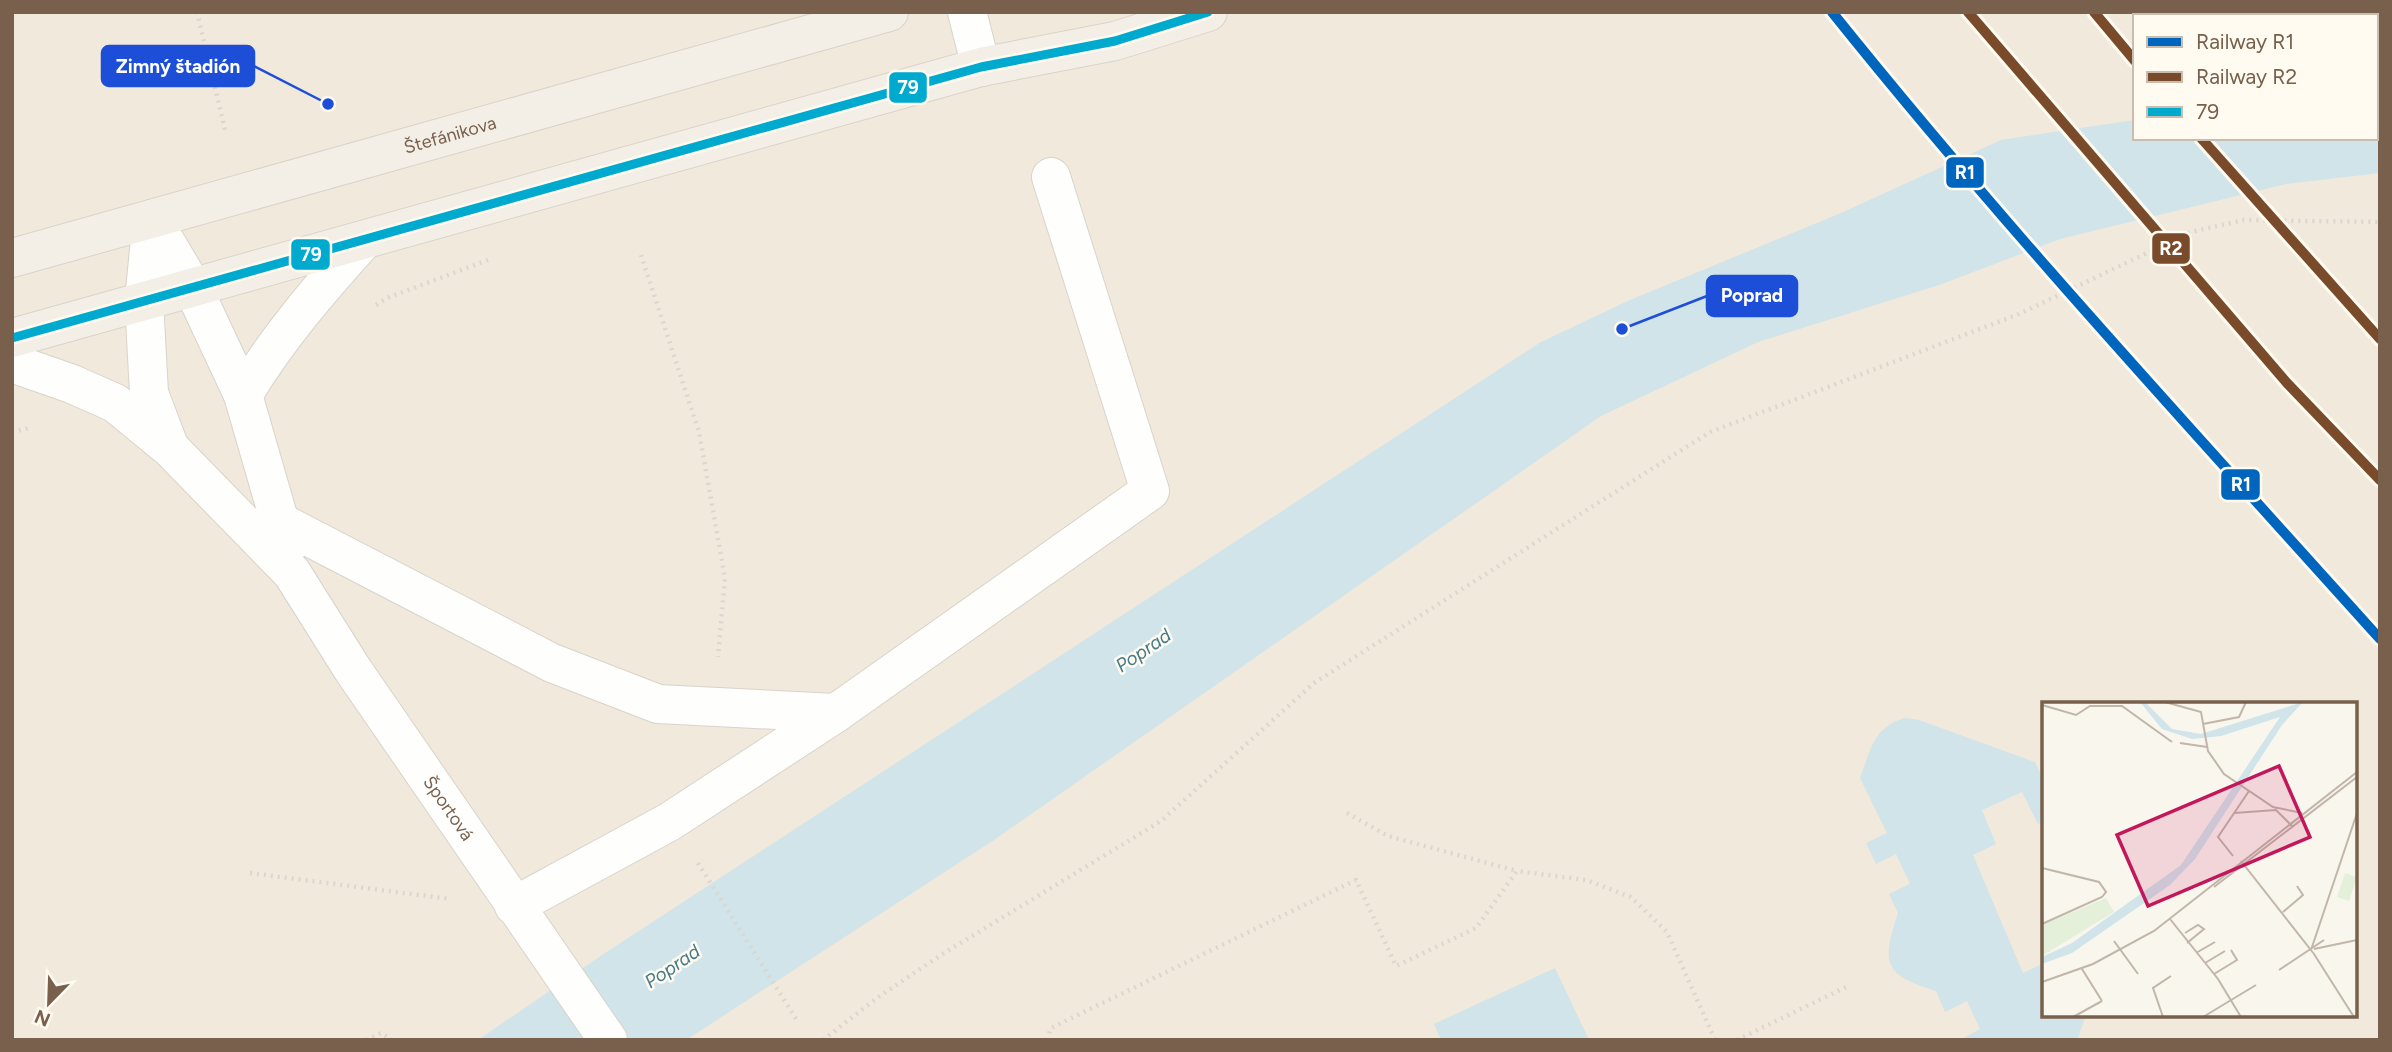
<svg xmlns="http://www.w3.org/2000/svg" width="2392" height="1052" viewBox="0 0 2392 1052" font-family="Figtree,sans-serif">
<style>
.residential{fill:#f1e9dc;fill-rule:evenodd}
.water{fill:#d0e4e9}
.lines{fill:none;stroke-linecap:round;stroke-linejoin:round}
.minor-casing{stroke:#d8d3cc;stroke-width:40}
.major-casing{stroke:#dad3cb;stroke-width:40}
.path{stroke:#dbd6d0;stroke-width:4.5;stroke-dasharray:2 5;stroke-linecap:butt}
.minor{stroke:#fefefc;stroke-width:38}
.major{stroke:#f3efe7;stroke-width:38}
.rail{stroke:#e6e3e6;stroke-width:5;stroke-dasharray:10 7;stroke-linecap:butt}
.bus-1-casing{stroke:#fffbf1;stroke-width:14}
.bus-1{stroke:#00a9ce;stroke-width:9}
.rail-1-casing{stroke:#fffbf1;stroke-width:16}
.rail-2-casing{stroke:#fffbf1;stroke-width:16}
.rail-1{stroke:#0065bd;stroke-width:10}
.rail-2{stroke:#7a4b2a;stroke-width:10}
.labels{text-anchor:middle;stroke-width:5;stroke-linejoin:round;paint-order:stroke}
.street-label{font-size:18px;fill:#78604d;stroke:#fffbf1}
.water-label{font-size:19px;font-style:italic;fill:#467a8b;stroke:#fffbf1}
.inset-road{fill:none;stroke:#c1b6a9;stroke-width:2}
.view{fill:#c2185b;fill-opacity:0.15;stroke:#c2185b;stroke-width:3.5}
.inset-edge{fill:none;stroke:#78604d;stroke-width:3.5}
.leader{fill:none;stroke:#1d4ed8;stroke-width:2.5}
.callout-dot{fill:#1d4ed8;stroke:#fffbf1;stroke-width:2.5}
.callout{fill:#1d4ed8;stroke:#1d4ed8;stroke-width:2.5}
.callout-label{font-size:19px;text-anchor:middle;font-weight:bold;fill:#fff}
.line-badge{stroke:#fffbf1;stroke-width:2.5}
.badge-label{font-size:19px;text-anchor:middle;font-weight:bold;fill:#fff}
</style>
<rect width="100%" height="100%" fill="#f9f6ee"/>
<!-- residential -->
<path class="residential" d="M 12,12 L 2380,12 L 2380,1040 L 12,1040 ZM 2135,16 L 2376,16 L 2376,138 L 2135,138 ZM 2044,704 L 2355,704 L 2355,1015 L 2044,1015 Z"/>
<!-- water -->
<g class="water">
<path d="M 2376,83 L 2380,83 L 2380,173 L 2286,184 L 2060,239 L 1942,284 L 1758,342 L 1601,416 L 994,840 L 686,1040 L 478,1040 L 602,955 L 1541,342 L 1630,300 L 1841,213 L 2001,140 L 2135,120 L 2135,138 L 2376,138 Z"/>
<path d="M 1905,718 L 1919,720 L 2035,762 L 2044,781 L 2044,821 L 2038,824 L 2022,792 L 1982,810 L 1996,844 L 1973,855 L 2023,973 L 2044,963 L 2044,1015 L 2086,1015 L 2077,1040 L 1960,1040 L 1980,1029 L 1967,1001 L 1945,1012 L 1936,991 C 1884,975 1881,964 1898,913 L 1889,894 L 1910,884 L 1896,854 L 1876,864 L 1866,843 L 1887,833 L 1860,778 C 1871,750 1873,727 1905,718 Z"/>
<path d="M 1555,968 L 1589,1040 L 1441,1040 L 1434,1024 Z"/>
</g>
<g class="lines">
<defs>
<g id="minor">
<path d="M 967,12 L 981,67"/>
<path d="M 152,219 L 193,288 L 243,395 L 287,547"/>
<path d="M 152,219 L 144,301 L 149,393 L 169,446"/>
<path id="s1" d="M 12,363 L 72,384 L 115,403 L 170,448 L 292,573 L 353,670 L 608,1040"/>
<path d="M 243,395 C 279,336 318,291 364,240"/>
<path d="M 282,523 L 552,663 L 658,704 L 836,713"/>
<path d="M 514,906 L 669,822 L 836,713 L 1150,491 L 1051,177"/>
</g>
<g id="major">
<path id="s2" d="M 12,258 L 889,12"/>
<path d="M 12,338 L 981,67 L 1115,41 L 1208,12"/>
</g>
</defs>
<!-- minor casing -->
<use href="#minor" class="minor-casing"/>
<!-- major casing -->
<use href="#major" class="major-casing"/>
<!-- path -->
<g class="path">
<path d="M 197,12 L 226,134"/>
<path d="M 2293,12 L 2295,16"/>
<path d="M 2376,135 L 2380,139"/>
<path d="M 641,255 L 699,432 L 725,578 L 718,657"/>
<path d="M 376,305 L 387,298 L 488,260"/>
<path d="M 12,432 L 29,428"/>
<path d="M 1347,813 L 1388,836 L 1517,871"/>
<path d="M 698,863 L 798,1022"/>
<path d="M 250,873 L 450,899"/>
<path d="M 366,1040 L 381,1033 L 392,1040"/>
<path d="M 823,1040 L 877,998 L 941,955 L 1161,821 L 1314,683 L 1710,432 L 2019,314 L 2191,232 L 2244,220 L 2380,222"/>
<path d="M 1047,1040 L 1051,1028 L 1356,880 L 1396,966 L 1476,928 L 1517,871 L 1586,880 L 1631,897 L 1667,932 L 1715,1040"/>
<path d="M 1737,1040 L 1846,987"/>
</g>
<!-- minor -->
<use href="#minor" class="minor"/>
<!-- major -->
<use href="#major" class="major"/>
<!-- rail -->
<path class="rail" d="M 1832,12 C 2006,229 2195,433 2380,639"/>
<defs>
<path id="bus-1" d="M 12,338 L 981,67 L 1115,41 L 1208,12"/>
</defs>
<!-- bus-1 casing -->
<use href="#bus-1" class="bus-1-casing"/>
<!-- bus-1 -->
<use href="#bus-1" class="bus-1"/>
<defs>
<path id="rail-1" d="M 1832,12 C 2006,229 2195,433 2380,639"/>
<g id="rail-2">
<path d="M 1968,12 L 2287,383 L 2380,480"/>
<path d="M 2094,12 L 2135,61"/>
<path d="M 2201,138 L 2380,339"/>
</g>
</defs>
<!-- rail-1 casing -->
<use href="#rail-1" class="rail-1-casing"/>
<!-- rail-2 casing -->
<use href="#rail-2" class="rail-2-casing"/>
<!-- rail-1 -->
<use href="#rail-1" class="rail-1"/>
<!-- rail-2 -->
<use href="#rail-2" class="rail-2"/>
</g>
<g class="labels">
<!-- street labels -->
<g class="street-label">
<text dy="6" stroke="none"><textPath href="#s2" startOffset="455">Štefánikova</textPath></text>
<text dy="6" stroke="none"><textPath href="#s1" startOffset="639">Športová</textPath></text>
</g>
<!-- water labels -->
<g class="water-label">
<text transform="translate(1143 650) rotate(-34)" y="7">Poprad</text>
<text transform="translate(672 966) rotate(-34)" y="7">Poprad</text>
</g>
</g>
<!-- overview -->
<g transform="translate(2042 702)">
<rect width="315" height="315" fill="#f9f6ee"/>
<path d="M 303,171 L 315,175 L 307,199 L 295,195 ZM 64,196 L 72,210 L 0,254 L 0,223 Z" fill="#e4f0d9"/>
<path d="M 98,0 L 103,0 L 130,27 L 159,32 L 261,0 L 240,23 L 153,157 L 128,183 L 30,251 L 0,262 L 0,255 L 30,241 L 139,163 L 238,15 L 179,34 L 150,37 L 120,27 Z" fill="#d0e4e9"/>
<path class="inset-road" d="M 123,0 L 159,10 L 166,49 L 182,72 L 231,105 L 260,111M 0,3 L 34,13 L 48,4 L 80,4 L 130,40M 161,22 L 197,15 L 204,0M 138,41 L 165,45M 233,107 L 251,125M 192,111 L 234,108M 191,154 L 176,135 L 207,89M 199,159 L 272,252 L 312,315M 0,166 L 57,180 L 64,190 L 60,195 L 0,222M 172,185 L 315,75M 241,210 L 261,193 L 255,184M 128,217 L 176,277 L 199,315M 143,231 L 156,223 L 162,227 L 145,241M 72,239 L 96,272M 272,247 L 315,238M 269,248 L 315,111M 154,251 L 173,240M 163,261 L 183,249M 40,267 L 60,299M 237,268 L 282,238M 172,272 L 195,258 L 189,248M 0,280 L 51,262 L 112,229 L 315,70M 31,315 L 60,299M 121,315 L 111,286 L 129,274M 161,315 L 214,283"/>
<path class="view" d="M 237,64 L 268,135 L 106,204 L 75,133 Z"/>
<rect width="315" height="315" class="inset-edge"/>
</g>
<!-- callouts -->
<path class="leader" d="M328 104L254 66M1622 329L1707 296"/>
<g class="callout-dot">
<circle cx="328" cy="104" r="7"/>
<circle cx="1622" cy="329" r="7"/>
</g>
<g class="callout">
<rect x="102" y="46" width="152" height="40" rx="7"/>
<rect x="1707" y="276" width="90" height="40" rx="7"/>
</g>
<g class="callout-label">
<text x="178" y="73">Zimný štadión</text>
<text x="1752" y="302">Poprad</text>
</g>
<g class="line-badge">
<rect x="888" y="71" width="40" height="33" rx="7" fill="#00a9ce"/>
<rect x="1945" y="156" width="40" height="33" rx="7" fill="#0065bd"/>
<rect x="2151" y="232" width="40" height="33" rx="7" fill="#7a4b2a"/>
<rect x="290" y="238" width="41" height="33" rx="7" fill="#00a9ce"/>
<rect x="2220" y="468" width="41" height="33" rx="7" fill="#0065bd"/>
</g>
<g class="badge-label">
<text x="908" y="94">79</text>
<text x="1965" y="179">R1</text>
<text x="2171" y="255">R2</text>
<text x="311" y="261">79</text>
<text x="2241" y="491">R1</text>
</g>
<!-- border -->
<rect width="2392" height="1052" fill="none" stroke="#78604d" stroke-width="28"/>
<!-- legend -->
<rect x="2133" y="14" width="245" height="126" fill="#fffbf1" stroke="#c9bdaf" stroke-width="2"/>
<rect x="2147" y="37" width="35" height="10" fill="#0065bd" stroke="#c9bdaf" stroke-width="2"/>
<text x="2196" y="49" font-size="21" fill="#78604d">Railway R1</text>
<rect x="2147" y="72" width="35" height="10" fill="#7a4b2a" stroke="#c9bdaf" stroke-width="2"/>
<text x="2196" y="84" font-size="21" fill="#78604d">Railway R2</text>
<rect x="2147" y="107" width="35" height="10" fill="#00a9ce" stroke="#c9bdaf" stroke-width="2"/>
<text x="2196" y="119" font-size="21" fill="#78604d">79</text>
<!-- north arrow -->
<g transform="translate(49 1003) rotate(203)" stroke="#fffbf1" stroke-width="5" paint-order="stroke">
<path d="M0-5L12 26L0 18L-12 26Z" fill="#78604d"/>
<text y="-10" font-size="19" font-weight="bold" text-anchor="middle" fill="#78604d">N</text>
</g>
</svg>
